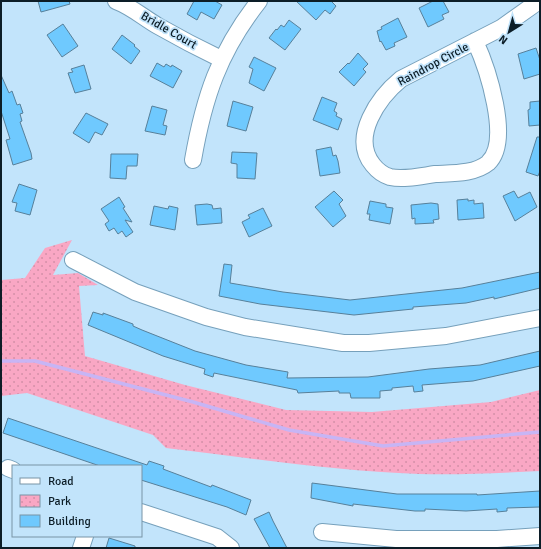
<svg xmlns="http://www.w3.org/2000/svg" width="541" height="549" viewBox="0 0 541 549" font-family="Signika,sans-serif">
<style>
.park{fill:url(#park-dots)}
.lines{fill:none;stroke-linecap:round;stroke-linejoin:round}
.stream{stroke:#c7b5f5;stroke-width:3.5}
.building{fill:#6fc9fe;stroke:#57809a}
.minor-casing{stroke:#76a0bb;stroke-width:18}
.minor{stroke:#fff;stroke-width:16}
.labels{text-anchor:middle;stroke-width:3.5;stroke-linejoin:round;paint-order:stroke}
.street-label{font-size:12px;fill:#0c1d27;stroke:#c2e4fb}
</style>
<defs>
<pattern id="park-dots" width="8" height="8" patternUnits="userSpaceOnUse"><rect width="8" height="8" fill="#f9a7c4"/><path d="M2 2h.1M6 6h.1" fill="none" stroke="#d48fa8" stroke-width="1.8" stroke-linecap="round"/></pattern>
</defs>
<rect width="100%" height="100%" fill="#c2e4fb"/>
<!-- park -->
<path class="park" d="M 72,240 L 53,275 L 78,273 L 98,285 L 79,286 L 85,356 L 185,385 L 286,410 L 372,412 L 491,402 L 540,390 L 540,471 C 500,473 459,475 419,474 C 335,471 250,458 166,448 L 153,435 L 27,393 L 1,396 L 1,280 L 25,278 L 45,248 Z"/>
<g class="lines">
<!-- stream -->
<path class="stream" d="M 1,361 L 35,361 L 193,402 L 289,430 L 383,446 L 540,432"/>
</g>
<!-- building -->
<g class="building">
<path d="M 38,1 L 69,1 L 70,4 L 41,12 Z"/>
<path d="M 194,1 L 215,1 L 222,5 L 214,19 L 201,12 L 197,20 L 187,14 Z"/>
<path d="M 296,1 L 333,1 L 332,2 L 336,6 L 330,14 L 325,10 L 316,20 Z"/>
<path d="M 433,1 L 443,1 L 449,12 L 442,15 L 444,19 L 428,27 L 419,8 Z"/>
<path d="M 398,18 L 407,37 L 394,43 L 395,46 L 386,50 L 381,41 L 380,42 L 377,31 L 382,29 L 381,27 Z"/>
<path d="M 289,20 L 301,29 L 285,50 L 269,38 L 276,29 L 277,30 L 281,25 L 284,27 Z"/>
<path d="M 63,24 L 78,46 L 62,57 L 47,35 Z"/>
<path d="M 122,35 L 135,45 L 134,46 L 140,51 L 131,64 L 112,49 Z"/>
<path d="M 536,48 L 540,60 L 540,74 L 524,79 L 518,54 Z"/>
<path d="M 358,53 L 368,64 L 363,69 L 366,72 L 354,86 L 339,72 L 348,63 L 349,64 Z"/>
<path d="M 254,57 L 276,68 L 264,91 L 249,83 L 253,69 L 249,67 Z"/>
<path d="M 157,63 L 164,67 L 166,64 L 171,67 L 172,65 L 182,71 L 173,88 L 150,76 Z"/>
<path d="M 84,65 L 91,89 L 75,93 L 68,73 L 73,72 L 71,69 Z"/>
<path d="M 1,75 L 9,93 L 12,91 L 17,105 L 20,104 L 23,113 L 20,114 L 22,121 L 20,122 L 31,153 L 32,159 L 13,165 L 6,140 L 10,139 L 1,111 Z"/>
<path d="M 322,97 L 337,103 L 334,111 L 337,113 L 336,116 L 342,119 L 338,130 L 313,120 Z"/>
<path d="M 233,101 L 253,107 L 246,131 L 227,126 Z"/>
<path d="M 540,101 L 540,125 L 529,126 L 528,110 L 530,109 L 530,102 Z"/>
<path d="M 152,106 L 167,110 L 163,125 L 167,126 L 165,135 L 145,131 Z"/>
<path d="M 86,113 L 108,124 L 102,135 L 95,132 L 89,143 L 73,133 Z"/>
<path d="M 537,137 L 540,137 L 540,171 L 538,176 L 526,172 Z"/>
<path d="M 331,147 L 333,156 L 336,155 L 338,161 L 340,173 L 320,176 L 316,150 Z"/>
<path d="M 232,152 L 257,153 L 255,179 L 237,178 L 237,164 L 231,163 Z"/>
<path d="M 111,154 L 138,154 L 137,166 L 127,166 L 126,179 L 110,178 Z"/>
<path d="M 19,184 L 37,190 L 30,215 L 15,211 L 17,203 L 12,202 Z"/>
<path d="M 334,191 L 343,200 L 339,204 L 346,216 L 333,227 L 315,207 Z"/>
<path d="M 514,191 L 518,198 L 530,192 L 537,207 L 515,221 L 503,196 Z"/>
<path d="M 119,197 L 125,207 L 123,208 L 132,222 L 125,220 L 133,232 L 126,237 L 122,231 L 118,234 L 114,228 L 109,231 L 105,224 L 109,221 L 101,209 Z"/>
<path d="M 468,199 L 468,201 L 474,200 L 474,204 L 483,203 L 484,218 L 458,220 L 457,200 Z"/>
<path d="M 370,201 L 386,204 L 386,207 L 393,208 L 390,224 L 369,220 L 370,214 L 367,214 Z"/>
<path d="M 431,203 L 438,204 L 439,219 L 433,220 L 434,223 L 415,224 L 415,218 L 412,219 L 411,205 Z"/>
<path d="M 207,204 L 212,205 L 213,209 L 221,208 L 222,223 L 197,225 L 195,205 Z"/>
<path d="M 154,206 L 168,209 L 169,206 L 178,208 L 175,230 L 150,225 Z"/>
<path d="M 263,208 L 272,226 L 249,237 L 242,222 L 250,218 L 248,215 Z"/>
<path d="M 224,264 L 232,265 L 230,283 L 283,292 L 350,300 L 462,288 L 540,272 L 540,288 L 494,299 L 494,297 L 466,303 L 413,307 L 413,309 L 354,315 L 260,304 L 219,296 Z"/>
<path d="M 93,312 L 103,315 L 103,313 L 133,324 L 133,326 L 142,330 L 195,351 L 246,365 L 288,372 L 287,378 L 368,377 L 429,369 L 480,365 L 540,351 L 540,366 L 473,381 L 422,385 L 423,391 L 414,392 L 413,386 L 392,388 L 392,390 L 380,391 L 380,398 L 351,398 L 350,393 L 339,393 L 339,391 L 298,393 L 297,390 L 214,373 L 213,377 L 204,374 L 205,369 L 163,356 L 88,325 Z"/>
<path d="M 8,418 L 147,465 L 149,461 L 164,466 L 163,469 L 211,487 L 212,485 L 251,500 L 246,515 L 227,507 L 141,480 L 141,466 L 100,466 L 3,433 Z"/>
<path d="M 312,483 L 397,494 L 477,494 L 477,495 L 540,491 L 540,507 L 507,508 L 507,511 L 497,512 L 497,509 L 466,511 L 425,509 L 425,511 L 415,511 L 353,504 L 353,506 L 311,498 Z"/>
<path d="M 269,512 L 273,521 L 287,548 L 270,548 L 254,519 Z"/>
<path d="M 109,538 L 135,546 L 135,548 L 106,548 Z"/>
</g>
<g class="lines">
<defs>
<g id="minor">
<path d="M 116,1 C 132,7 144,18 158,26 C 179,38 200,49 221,59"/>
<path d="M 475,41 C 487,67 512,141 488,163 C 475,174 452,173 435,174 C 421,176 404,180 390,177 C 383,175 377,170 373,165 C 350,137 379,97 401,79 L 501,28 L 539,1"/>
<path d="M 193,160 C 204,97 219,52 259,1"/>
<path d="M 73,260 L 135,292 L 206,317 L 245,327 L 343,343 L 369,343 L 446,336 L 540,318"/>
<path d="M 8,468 L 13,470"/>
<path d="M 141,512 L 217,537 L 231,548"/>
<path d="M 322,532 L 396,539 L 497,539 L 540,536"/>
<path d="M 81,548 L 85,536"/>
</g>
</defs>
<!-- minor casing -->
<use href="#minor" class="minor-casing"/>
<!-- minor -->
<use href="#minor" class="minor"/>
</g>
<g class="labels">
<!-- street labels -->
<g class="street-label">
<text transform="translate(169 30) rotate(30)" y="4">Bridle Court</text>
<text transform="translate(433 64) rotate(-28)" y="4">Raindrop Circle</text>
</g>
</g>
<!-- border -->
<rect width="541" height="549" fill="none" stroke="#0c1d27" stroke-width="4"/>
<!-- legend -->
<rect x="12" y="465" width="130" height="72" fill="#c2e4fb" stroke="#7994a6"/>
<rect x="20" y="478" width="20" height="6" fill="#ffffff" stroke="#7994a6"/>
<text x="48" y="485" font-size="12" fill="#0c1d27">Road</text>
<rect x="20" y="495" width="20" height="12" fill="url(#park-dots)" stroke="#7994a6"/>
<text x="48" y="505" font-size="12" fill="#0c1d27">Park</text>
<rect x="20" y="515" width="20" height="12" fill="#6fc9fe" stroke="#7994a6"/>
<text x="48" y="525" font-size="12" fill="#0c1d27">Building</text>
<!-- north arrow -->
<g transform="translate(509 32) rotate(217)" stroke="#c2e4fb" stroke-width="3" paint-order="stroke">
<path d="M0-3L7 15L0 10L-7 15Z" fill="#0c1d27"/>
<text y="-6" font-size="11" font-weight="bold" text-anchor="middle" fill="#0c1d27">N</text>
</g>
</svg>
